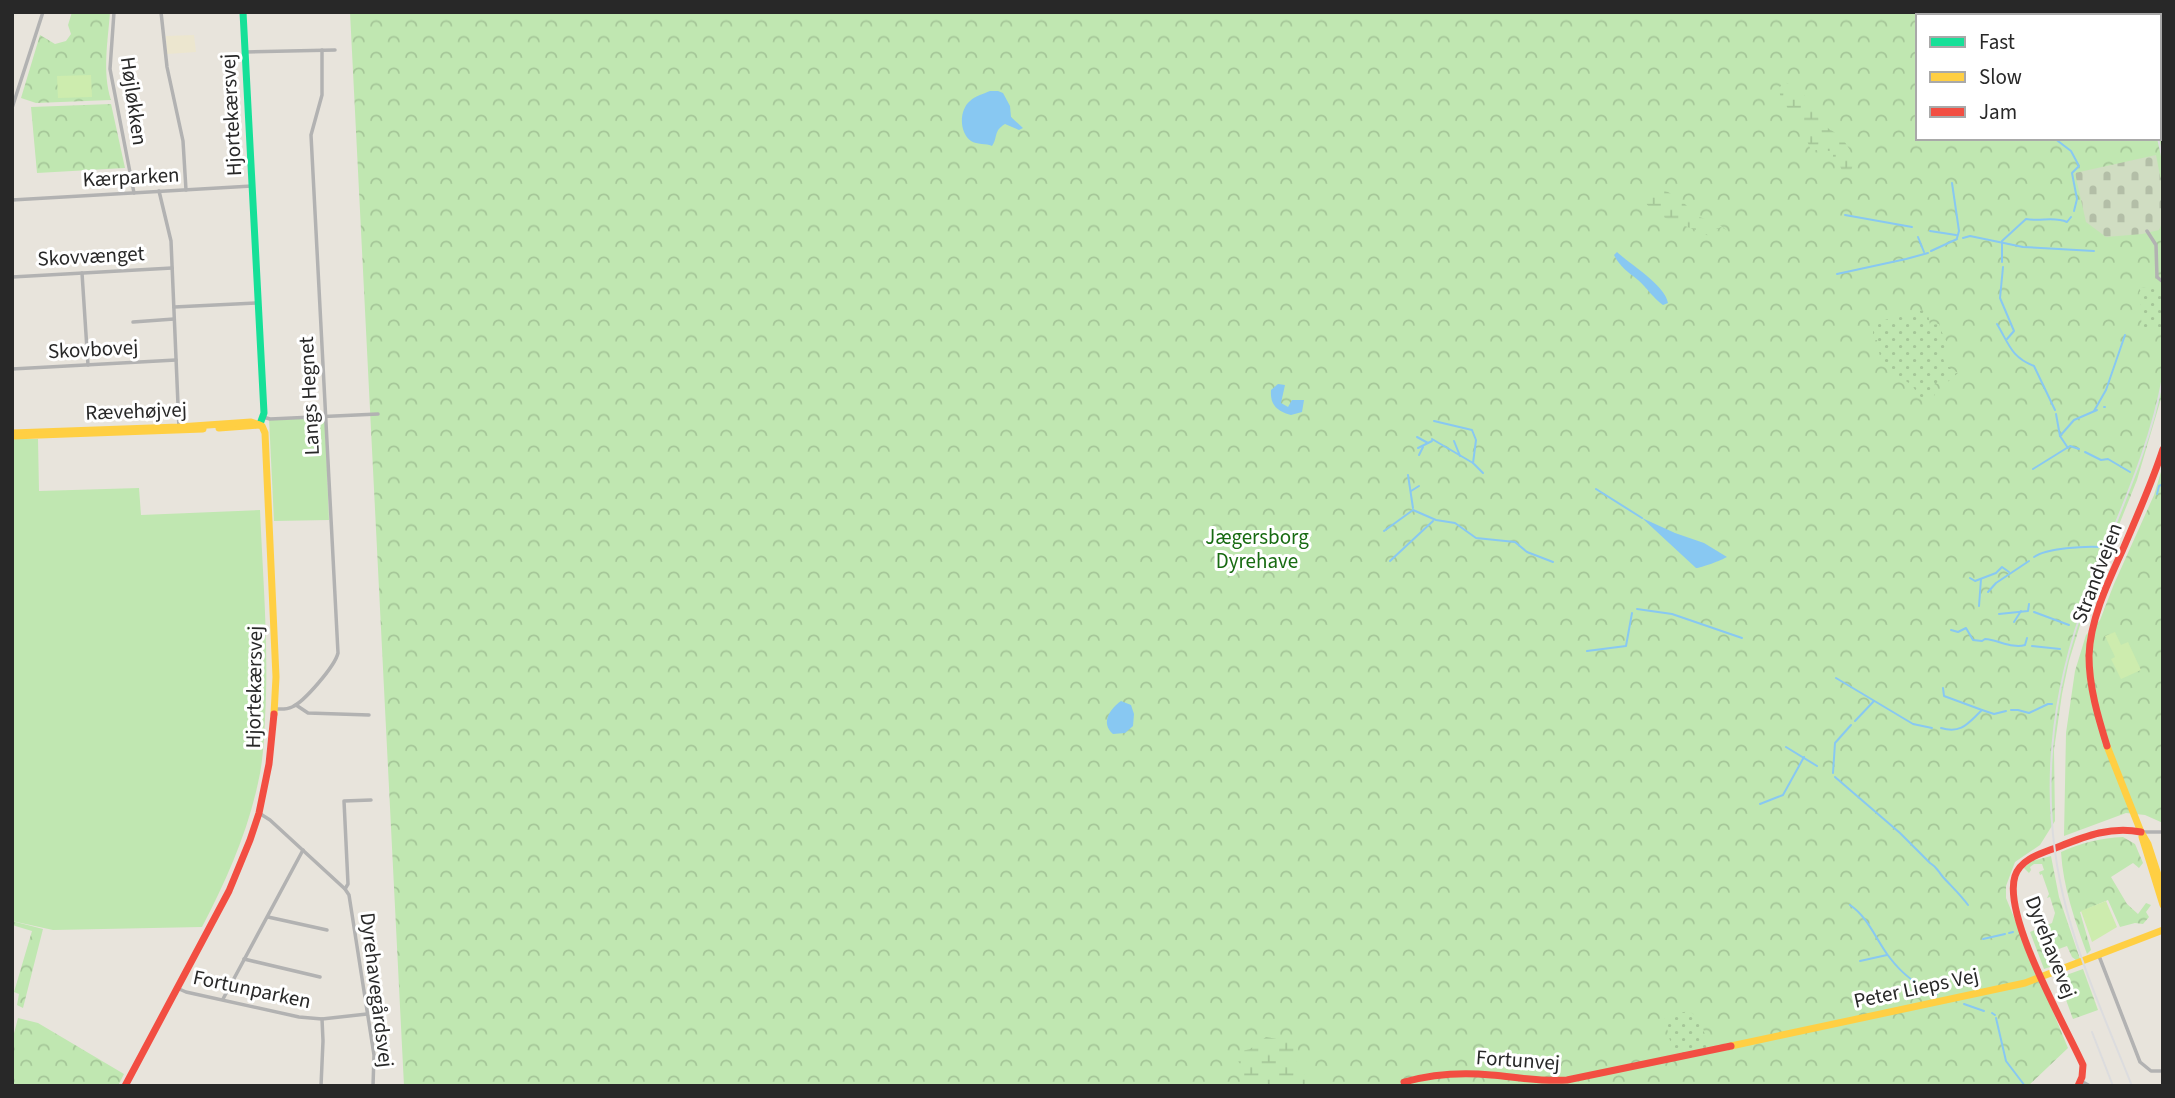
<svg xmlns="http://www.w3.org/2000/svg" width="2175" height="1098" viewBox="0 0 2175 1098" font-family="'Source Sans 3',sans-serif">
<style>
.education{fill:#ece6cf}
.grass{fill:#c0e7b1}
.forest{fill:url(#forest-crowns)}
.wetland{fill:url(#wetland-marsh)}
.cemetery{fill:url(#cemetery-stones)}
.garden{fill:url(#garden-dots)}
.pitch{fill:#cdecae}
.water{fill:#88c8f2}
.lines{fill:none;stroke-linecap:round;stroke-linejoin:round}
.stream{stroke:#88c8f2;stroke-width:2}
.street{stroke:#b2b2b2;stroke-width:3.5}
.fast{stroke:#16e098;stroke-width:7}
.slow{stroke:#ffcf43;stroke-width:7}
.jam{stroke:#f24e42;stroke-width:7}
.tram{stroke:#dcdcde;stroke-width:2}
.rail{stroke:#dcdcde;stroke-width:2}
.labels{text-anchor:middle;stroke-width:6;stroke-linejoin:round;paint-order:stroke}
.street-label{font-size:21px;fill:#282828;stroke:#fff}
.park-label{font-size:21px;fill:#186b12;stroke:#fff}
</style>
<defs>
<pattern id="forest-crowns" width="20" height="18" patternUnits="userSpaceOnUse" patternTransform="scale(1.75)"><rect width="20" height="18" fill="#c0e7b1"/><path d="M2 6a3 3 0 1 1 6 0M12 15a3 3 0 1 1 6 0" fill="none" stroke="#a5c698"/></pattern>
<pattern id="wetland-marsh" width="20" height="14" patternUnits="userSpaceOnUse" patternTransform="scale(1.75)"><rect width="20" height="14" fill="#c0e7b1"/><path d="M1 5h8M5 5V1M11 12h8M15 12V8" fill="none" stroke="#a5c698"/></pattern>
<pattern id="cemetery-stones" width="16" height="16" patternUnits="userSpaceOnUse" patternTransform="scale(1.75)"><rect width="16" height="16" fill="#d0ddc2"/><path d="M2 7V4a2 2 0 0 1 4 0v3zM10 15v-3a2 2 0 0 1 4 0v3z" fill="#b3bea7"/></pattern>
<pattern id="garden-dots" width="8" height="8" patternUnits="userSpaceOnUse" patternTransform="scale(1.75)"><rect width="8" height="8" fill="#c0e7b1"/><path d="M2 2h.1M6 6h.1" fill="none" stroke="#a5c698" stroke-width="1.8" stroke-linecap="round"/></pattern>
</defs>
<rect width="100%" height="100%" fill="#e8e4dc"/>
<!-- education -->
<path class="education" d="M 194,35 L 196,52 L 167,54 L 166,36 Z"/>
<!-- grass -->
<g class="grass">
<path d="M 269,418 L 325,419 L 329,520 L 274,521 Z"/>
<path d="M 12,439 L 38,439 L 39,491 L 139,488 L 141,515 L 260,510 C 263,580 269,649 265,719 C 264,740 263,762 258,783 C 247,834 226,881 202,927 L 53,930 L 12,921 Z"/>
</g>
<!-- forest -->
<g class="forest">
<path d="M 72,12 L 110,12 C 108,41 102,72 111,100 L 36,103 L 21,98 L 40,35 L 55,44 L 66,41 L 71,34 L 68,25 Z"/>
<path d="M 350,12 L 2115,12 L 2116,16 L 1918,16 L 1918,138 L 2159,138 L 2159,131 L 2163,145 L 2163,392 L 2137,480 L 2084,612 L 2069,661 L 2062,694 L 2054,750 L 2055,821 L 2040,845 L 2015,862 L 2006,886 L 2006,898 L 2068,1048 L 2028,1086 L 404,1086 Z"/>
<path d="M 111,104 L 125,168 L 37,173 L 31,107 Z"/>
<path d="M 2163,465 L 2163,823 L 2145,815 L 2126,813 L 2064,836 L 2066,733 L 2075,671 L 2086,635 L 2100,620 L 2114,584 L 2154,495 Z"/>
<path d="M 2123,837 L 2135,844 L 2143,863 L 2139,868 L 2133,863 L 2111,877 L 2127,904 L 2138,914 L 2146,903 L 2151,905 L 2146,912 L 2149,917 L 2143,924 L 2135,923 L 2120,927 L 2108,900 L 2080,912 L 2091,950 L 2087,954 C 2075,921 2063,887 2061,852 C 2081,843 2101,838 2123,837 Z"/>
<path d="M 2051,856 L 2059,897 L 2080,959 L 2076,960 L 2072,957 L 2067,946 L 2045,954 L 2050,967 L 2044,969 L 2030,932 L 2052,923 L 2055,913 L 2050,897 L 2047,898 L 2049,894 L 2042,874 L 2040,875 L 2039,872 L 2044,870 L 2042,864 L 2034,864 L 2030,867 L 2031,870 L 2029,873 L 2024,868 L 2032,861 Z"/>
<path d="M 12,921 L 43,929 L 23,1008 L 17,1005 L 19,994 L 14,992 L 32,931 L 12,925 Z"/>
<path d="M 2083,969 L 2098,1010 L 2073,1019 L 2058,978 Z"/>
<path d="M 18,1018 L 38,1023 L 124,1074 L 118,1086 L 12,1086 L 12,1041 Z"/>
</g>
<!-- wetland -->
<g class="wetland">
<path d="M 1784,82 C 1792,84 1806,96 1811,102 C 1815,108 1817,116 1821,122 C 1826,128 1834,131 1839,136 C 1849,145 1856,159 1851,171 L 1842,171 L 1839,163 L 1833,162 L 1833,154 L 1830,151 L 1816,150 L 1812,153 L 1800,123 L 1781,100 L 1779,88 Z"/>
<path d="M 1647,185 L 1668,192 L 1682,201 L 1697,216 L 1716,223 L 1727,230 L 1721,227 L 1711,232 L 1712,238 C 1692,225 1659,222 1645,202 L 1644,191 Z"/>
<path d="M 1266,1037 L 1295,1042 L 1298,1048 L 1295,1070 L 1297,1073 L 1310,1076 L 1315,1086 L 1248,1086 L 1236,1055 L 1238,1052 L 1250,1049 Z"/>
</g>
<!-- cemetery -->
<path class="cemetery" d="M 2156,155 C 2160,176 2169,212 2159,230 L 2142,234 L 2106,237 L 2086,222 L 2075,173 Z"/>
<!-- garden -->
<g class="garden">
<path d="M 2163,287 L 2163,329 L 2142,331 L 2139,288 Z"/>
<path d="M 1927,309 L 1930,325 L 1939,324 L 1944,338 L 1948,343 L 1950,349 L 1942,354 L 1945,365 L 1958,373 L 1944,385 L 1935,383 L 1933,388 L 1935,395 L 1924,401 C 1920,397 1917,392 1913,387 C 1895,369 1878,373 1878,340 L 1873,340 L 1873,323 Z"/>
<path d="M 1689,1011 L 1697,1017 L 1696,1019 L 1702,1023 L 1708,1049 L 1674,1057 L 1664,1016 Z"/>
</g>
<!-- pitch -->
<g class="pitch">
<path d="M 91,75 L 92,97 L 58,98 L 57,76 Z"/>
<path d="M 2115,632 L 2121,645 L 2128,642 L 2141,670 L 2121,679 L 2111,659 L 2115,657 L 2105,636 Z"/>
<path d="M 2106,901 L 2117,927 L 2092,942 L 2081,911 Z"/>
</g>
<!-- water -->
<g class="water">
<path d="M 990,91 L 998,91 L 1003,93 L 1010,106 L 1011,117 L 1023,128 L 1019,130 L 1005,124 C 993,131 998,138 992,146 C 986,143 977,145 971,141 C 959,133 959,110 970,101 C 975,96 983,94 990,91 Z"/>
<path d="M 1617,252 C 1631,265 1665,285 1668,303 L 1663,305 C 1653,298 1647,288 1638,280 C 1628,272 1620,267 1614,255 Z"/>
<path d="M 1278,384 L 1285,385 L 1281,403 L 1288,407 L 1292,400 L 1304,400 L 1302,412 L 1291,415 C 1277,411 1270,405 1271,390 Z"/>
<path d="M 1642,518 L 1675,533 L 1704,543 L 1727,557 C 1722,560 1701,568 1696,568 Z"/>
<path d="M 1121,701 L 1131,705 L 1134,714 L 1133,726 L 1125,733 L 1113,734 C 1100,723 1110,709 1121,701 Z"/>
</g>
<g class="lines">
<!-- stream -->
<g class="stream">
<path d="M 2054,138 L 2071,151 L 2079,166 L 2072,173 L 2077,199 L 2074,211"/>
<path d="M 1952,183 L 1959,231 L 1957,238"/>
<path d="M 1845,215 L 1912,227"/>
<path d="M 1930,231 L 1956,235"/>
<path d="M 1918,237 L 1924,252"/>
<path d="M 1963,238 L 1970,236 L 2023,247 L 2094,251"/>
<path d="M 1931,251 L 1957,239"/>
<path d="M 2002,262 L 2002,241 L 2026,219 C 2040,222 2054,216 2067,222 L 2071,217"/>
<path d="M 2003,267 L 2000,298 L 2014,331 L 2007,339"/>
<path d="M 1837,274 L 1906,259 L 1928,253"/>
<path d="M 1997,324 C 2009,344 2011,357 2034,366 L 2055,410"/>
<path d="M 2104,407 L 2105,407"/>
<path d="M 2094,411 L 2106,390 L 2125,335"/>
<path d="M 2056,414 L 2060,436 L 2068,448"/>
<path d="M 1434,421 L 1472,430 L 1476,440 L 1473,463"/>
<path d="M 2060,436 L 2074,420 L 2097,410"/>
<path d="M 1417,437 L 1428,443"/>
<path d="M 1432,439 L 1473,463 L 1483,473"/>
<path d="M 1454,441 L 1460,456"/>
<path d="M 1418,448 L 1432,441"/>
<path d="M 2085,452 L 2101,460 L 2108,459 L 2130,472"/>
<path d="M 1419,455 L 1423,447"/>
<path d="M 2033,469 L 2070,446 L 2079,449"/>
<path d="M 1408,475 L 1413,508"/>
<path d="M 1596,489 L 1642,518"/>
<path d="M 1411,491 L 1419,486"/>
<path d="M 2157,494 L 2159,486 L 2163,484"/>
<path d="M 1384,531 L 1413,510 L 1436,520 L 1455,523 L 1476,538 L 1515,542 L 1527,552 L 1553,562"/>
<path d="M 2034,557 C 2047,548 2085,546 2101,547"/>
<path d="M 1390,561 L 1433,521"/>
<path d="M 1970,578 L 1975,581 L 1996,573 L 2002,567 L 2009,572"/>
<path d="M 1988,592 L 1996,583 L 2029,561"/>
<path d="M 1979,606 L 1981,579"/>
<path d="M 1637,609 L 1672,614 L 1742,638"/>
<path d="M 2034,612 L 2069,625"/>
<path d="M 1999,614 L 2028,611 L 2029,604"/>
<path d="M 2014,622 L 2021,611"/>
<path d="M 1951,630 L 1958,632 L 1966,628 L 1973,640 L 1982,641 L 1985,639 C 1998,640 2013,649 2025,645 L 2027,638"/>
<path d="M 2032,646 L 2060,649"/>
<path d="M 1587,651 L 1626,646 L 1632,613"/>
<path d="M 1836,678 L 1913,724 L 1932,728"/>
<path d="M 1943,688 L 1944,696 L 1982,710"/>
<path d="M 2011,710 L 2018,710 L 2029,713 L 2048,704 L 2052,704"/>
<path d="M 1855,721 L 1874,701"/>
<path d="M 1941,728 C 1962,734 1968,723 1982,710 L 1994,714 L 2006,711"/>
<path d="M 1786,747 L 1817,766"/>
<path d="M 1833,773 L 1835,743 L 1851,725"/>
<path d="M 1835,777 L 1900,833 L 1930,863 C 1937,867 1938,871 1943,877 C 1951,886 1960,894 1968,905"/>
<path d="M 1760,804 L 1783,795 L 1804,757"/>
<path d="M 1850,905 C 1869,918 1876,940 1890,958 C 1903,975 1917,986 1937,994"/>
<path d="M 2009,933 L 2013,932"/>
<path d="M 1983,939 L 2005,934"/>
<path d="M 1860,961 L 1887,955"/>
<path d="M 1964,1004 L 1984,1011"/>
<path d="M 1992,1013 L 1995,1015"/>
<path d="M 1996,1018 L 2006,1061 L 2025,1086"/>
</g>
<!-- street -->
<g class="street">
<path d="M 114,12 L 110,69 L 134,193"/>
<path d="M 161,12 L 167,67 L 183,141 L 186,190"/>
<path d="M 245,52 L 335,50"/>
<path d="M 12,108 L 43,12"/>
<path d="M 159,191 L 171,241 L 179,428"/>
<path d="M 12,200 L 252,186"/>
<path d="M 2147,231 L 2156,245 L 2157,277 L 2163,282"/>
<path d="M 82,273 L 88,365"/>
<path d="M 12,277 L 172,268"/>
<path d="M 174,307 L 258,303"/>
<path d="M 133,322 L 174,319"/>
<path d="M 12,369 L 176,360"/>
<path d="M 263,417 L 270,419 L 378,414"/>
<path d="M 296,705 L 308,713 L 369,715"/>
<path d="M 275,709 C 281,709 286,710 292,707 C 304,702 335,666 338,653 L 311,135 L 322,95 L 322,50"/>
<path d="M 259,813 L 270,820 L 345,889 L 349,895 L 374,1055 L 373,1086"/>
<path d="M 2141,832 L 2163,832"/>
<path d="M 345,889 L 348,884 L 344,801 L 371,800"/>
<path d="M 268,917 L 327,930"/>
<path d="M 2099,956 L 2140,1062 L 2151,1071 L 2163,1071"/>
<path d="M 244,959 L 320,977"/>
<path d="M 177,988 L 186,992 L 299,1017 L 322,1019 L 367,1014"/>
<path d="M 223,999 L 303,850"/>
<path d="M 2081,1081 L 2090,1086"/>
<path d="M 321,1086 L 323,1041 L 322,1019"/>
</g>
<!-- fast -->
<path class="fast" d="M 243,12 L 264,413 L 260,424"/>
<!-- slow -->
<g class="slow">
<path d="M 219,428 L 259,425"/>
<path d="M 12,433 L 179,427 L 251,422 L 262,426 L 265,433 L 276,677 L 274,714"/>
<path d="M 12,436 L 203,429"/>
<path d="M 2107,746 L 2141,832 L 2148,844 L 2163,890"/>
<path d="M 2142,837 L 2163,905"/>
<path d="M 1731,1046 L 2025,983 L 2163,930"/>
</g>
<!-- jam -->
<g class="jam">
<path d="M 2107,746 C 2098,717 2089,687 2089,656 C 2090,620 2108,582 2123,549 C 2137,516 2152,483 2163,449"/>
<path d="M 1404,1082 C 1433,1074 1461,1072 1491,1075 C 1516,1077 1541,1082 1567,1080 L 1731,1046"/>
<path d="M 125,1086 L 229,891 L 250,840 L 259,813 L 269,764 L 274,714"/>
<path d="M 2078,1086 L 2082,1077 L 2083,1065 C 2065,1025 2002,916 2015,876 C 2021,858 2043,853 2058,847 C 2086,836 2111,826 2141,832"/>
</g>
<!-- tram -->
<path class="tram" d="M 2092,1032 L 2113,1086"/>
<!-- rail -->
<g class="rail">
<path d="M 2119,12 L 2120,16"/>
<path d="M 2158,138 L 2163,161"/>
<path d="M 2132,1086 C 2109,1028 2083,971 2067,911 C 2040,810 2047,712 2081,613 C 2108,534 2148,460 2163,377"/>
</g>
</g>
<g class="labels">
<!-- street labels -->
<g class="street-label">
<text transform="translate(134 101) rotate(82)" y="7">Højløkken</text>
<text transform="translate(231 115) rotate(-93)" y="7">Hjortekærsvej</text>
<text transform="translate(131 177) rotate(-3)" y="7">Kærparken</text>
<text transform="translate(91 256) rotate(-3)" y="7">Skovvænget</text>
<text transform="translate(93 349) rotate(-3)" y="7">Skovbovej</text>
<text transform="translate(309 396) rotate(-93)" y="7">Langs Hegnet</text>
<text transform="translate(136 411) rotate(-2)" y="7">Rævehøjvej</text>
<text transform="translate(2097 573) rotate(-69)" y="7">Strandvejen</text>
<text transform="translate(254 687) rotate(-89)" y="7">Hjortekærsvej</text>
<text transform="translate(2051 947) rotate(69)" y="7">Dyrehavevej</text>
<text transform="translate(1916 988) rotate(-12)" y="7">Peter Lieps Vej</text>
<text transform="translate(252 989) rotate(12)" y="7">Fortunparken</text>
<text transform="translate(377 990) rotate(83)" y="7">Dyrehavegårdsvej</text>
<text transform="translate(1518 1060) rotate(4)" y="7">Fortunvej</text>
</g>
<!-- park labels -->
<g class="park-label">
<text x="1257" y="544">Jægersborg<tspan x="1257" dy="24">Dyrehave</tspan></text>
</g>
</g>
<!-- border -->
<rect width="2175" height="1098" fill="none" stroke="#282828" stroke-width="28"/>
<!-- legend -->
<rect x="1916" y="14" width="245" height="126" fill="#ffffff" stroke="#a9a9a9" stroke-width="2"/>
<rect x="1930" y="37" width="35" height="10" fill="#16e098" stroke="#a9a9a9" stroke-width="2"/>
<text x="1979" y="49" font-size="21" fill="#282828">Fast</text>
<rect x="1930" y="72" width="35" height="10" fill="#ffcf43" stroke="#a9a9a9" stroke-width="2"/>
<text x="1979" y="84" font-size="21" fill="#282828">Slow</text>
<rect x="1930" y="107" width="35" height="10" fill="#f24e42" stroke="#a9a9a9" stroke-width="2"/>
<text x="1979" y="119" font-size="21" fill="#282828">Jam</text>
</svg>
